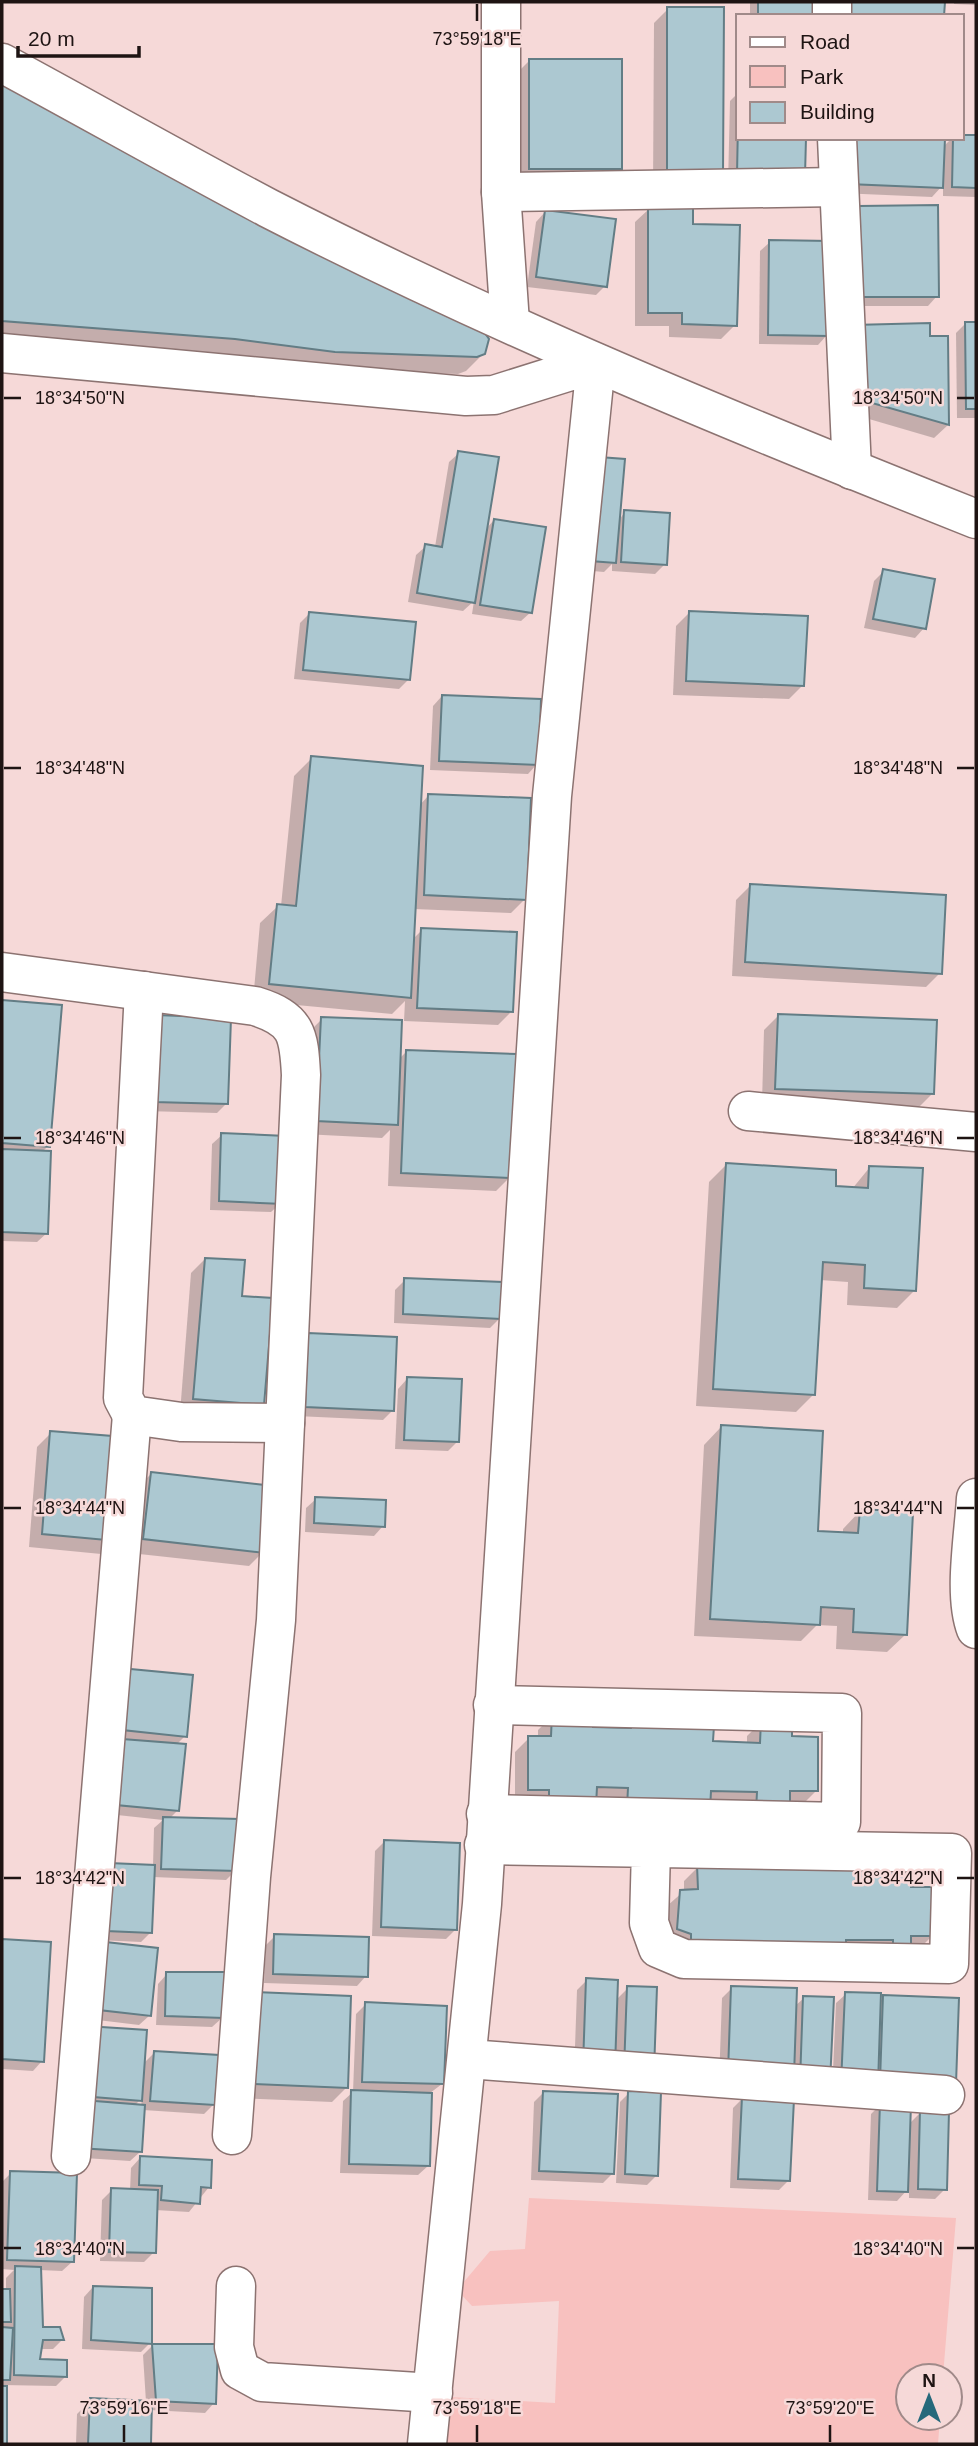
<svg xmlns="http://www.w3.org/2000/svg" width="978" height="2446" viewBox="0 0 978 2446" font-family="Arial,sans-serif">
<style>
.green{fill:#f8c1bf}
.shadow{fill:#0003;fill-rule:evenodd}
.building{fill:#acc8d1;stroke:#637d85;stroke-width:2}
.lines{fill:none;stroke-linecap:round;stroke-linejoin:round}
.minor-casing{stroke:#8c7371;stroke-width:41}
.major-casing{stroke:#8c7371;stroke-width:41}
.minor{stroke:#fff;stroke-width:38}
.major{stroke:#fff;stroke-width:38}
.ticks{fill:none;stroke:#1e1413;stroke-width:2.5}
.ticks-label{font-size:18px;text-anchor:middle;fill:#1e1413;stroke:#f6d9d8;stroke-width:5;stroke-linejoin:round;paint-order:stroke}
</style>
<rect width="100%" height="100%" fill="#f6d9d8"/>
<!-- green -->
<path class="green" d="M 529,2198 L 956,2218 L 943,2376 L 908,2376 L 908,2418 L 940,2418 L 938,2444 L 447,2444 L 450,2397 L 555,2403 L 559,2301 L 472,2306 L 457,2290 L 490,2251 L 525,2249 Z"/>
<!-- shadow -->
<g class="shadow">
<rect x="750" y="2" width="71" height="14"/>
<path d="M 954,2 L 976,2 L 976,5 L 954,4 Z"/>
<path d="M 668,9 L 721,173 L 653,187 L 654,23 Z"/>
<path d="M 529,61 L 620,169 L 606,183 L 515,183 L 515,75 Z"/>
<path d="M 2,83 L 484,353 L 466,371 L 458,374 L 316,369 L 2,338 Z"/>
<path d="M 738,93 L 738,138 L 794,185 L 728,184 L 730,101 Z"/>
<path d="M 962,136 L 976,137 L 976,197 L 943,196 L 943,185 L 932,197 L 839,193 L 943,147 L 952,138 Z"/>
<path d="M 649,209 L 691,226 L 735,325 L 721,339 L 669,337 L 669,326 L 635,326 L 635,222 Z"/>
<path d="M 545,212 L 605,286 L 596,295 L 527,287 L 536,222 Z"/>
<path d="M 850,217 L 937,296 L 928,306 L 851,306 Z"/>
<path d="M 770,242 L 827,335 L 818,345 L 759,344 L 760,251 Z"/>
<path d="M 965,324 L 976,324 L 976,418 L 957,418 L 956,333 Z"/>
<path d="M 929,338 L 946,338 L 948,425 L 934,438 L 845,412 Z"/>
<path d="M 459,453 L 485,530 L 494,520 L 531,612 L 521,621 L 472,614 L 474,601 L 463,611 L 408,602 L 416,555 L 426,546 L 435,547 L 449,462 Z"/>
<path d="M 625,512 L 665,564 L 655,574 L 612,571 L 612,564 L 604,572 L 581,570 Z"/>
<path d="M 884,571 L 924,628 L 915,638 L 864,628 L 874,581 Z"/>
<path d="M 690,612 L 803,685 L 789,699 L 673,695 L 676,626 Z"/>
<path d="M 309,614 L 409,679 L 399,689 L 294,679 L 300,623 Z"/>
<path d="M 442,696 L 537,764 L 528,774 L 430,770 L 433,706 Z"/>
<path d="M 312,758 L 419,806 L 428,796 L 525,899 L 511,913 L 414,909 L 412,940 L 422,930 L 512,1011 L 498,1025 L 404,1021 L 405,1001 L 392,1014 L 253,1001 L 260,923 L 278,906 L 281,906 L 294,776 Z"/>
<path d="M 750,886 L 940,973 L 926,987 L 732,976 L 736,900 Z"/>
<path d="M 2,1002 L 60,1007 L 48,1146 L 42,1152 L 47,1233 L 37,1242 L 2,1241 Z"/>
<path d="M 778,1016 L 932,1094 L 918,1108 L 762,1102 L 764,1030 Z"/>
<path d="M 322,1019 L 398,1060 L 407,1051 L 510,1177 L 496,1191 L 388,1186 L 390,1130 L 382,1138 L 303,1134 L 308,1033 Z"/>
<path d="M 147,1026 L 226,1104 L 217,1113 L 145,1111 Z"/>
<path d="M 222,1135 L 281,1203 L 271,1212 L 210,1210 L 212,1144 Z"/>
<path d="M 726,1165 L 852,1189 L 870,1167 L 915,1290 L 897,1308 L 847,1305 L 848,1282 L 820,1280 L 813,1395 L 796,1412 L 696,1406 L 709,1182 Z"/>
<path d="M 205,1259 L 240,1297 L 263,1405 L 180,1413 L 191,1273 Z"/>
<path d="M 405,1280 L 500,1318 L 490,1328 L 394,1323 L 395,1290 Z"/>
<path d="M 309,1335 L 392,1411 L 383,1420 L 296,1416 Z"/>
<path d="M 407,1379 L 458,1441 L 448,1451 L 395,1449 L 398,1389 Z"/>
<path d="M 721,1427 L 816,1532 L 843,1534 L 843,1529 L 860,1511 L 905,1635 L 887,1652 L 836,1649 L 837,1626 L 817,1625 L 801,1641 L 694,1636 L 704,1445 Z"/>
<path d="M 51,1433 L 115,1540 L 101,1554 L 29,1547 L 37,1447 Z"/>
<path d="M 151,1474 L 263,1552 L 249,1566 L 130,1553 L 137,1488 Z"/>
<path d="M 316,1499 L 383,1526 L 374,1536 L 305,1532 L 306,1508 Z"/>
<path d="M 191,1677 L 185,1736 L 176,1745 L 178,1810 L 169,1819 L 236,1870 L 226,1880 L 153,1877 L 151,1932 L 141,1942 L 97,1940 L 153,1866 L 154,1828 L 163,1820 L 108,1814 L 104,1738 Z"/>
<path d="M 552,1716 L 591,1729 L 628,1730 L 632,1725 L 711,1742 L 747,1744 L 747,1736 L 761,1722 L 791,1738 L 817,1790 L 803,1804 L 515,1803 L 515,1752 L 529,1738 L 538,1738 L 538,1730 Z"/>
<path d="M 384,1842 L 456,1929 L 446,1939 L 372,1936 L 375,1851 Z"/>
<path d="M 698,1867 L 909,1889 L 933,1935 L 919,1949 L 664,1943 L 667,1906 L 684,1891 L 684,1881 Z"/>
<path d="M 275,1936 L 366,1976 L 357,1986 L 264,1983 L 266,1945 Z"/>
<path d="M 2,1941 L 49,1943 L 42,2061 L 33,2071 L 2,2069 Z"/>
<path d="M 99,1942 L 149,2016 L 139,2025 L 81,2018 Z"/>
<path d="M 167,1974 L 222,2018 L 212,2027 L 156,2025 L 158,1984 Z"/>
<path d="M 587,1980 L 616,2000 L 628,1988 L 652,2070 L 574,2075 L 577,1990 Z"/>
<path d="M 732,1988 L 795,2006 L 804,1998 L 829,2082 L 719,2082 L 722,1998 Z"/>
<path d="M 256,1994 L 346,2088 L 332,2102 L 239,2098 Z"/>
<path d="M 846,1994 L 879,2002 L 884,1997 L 955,2083 L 832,2093 L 836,2003 Z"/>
<path d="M 366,2004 L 442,2084 L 430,2093 L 428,2166 L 418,2175 L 340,2173 L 343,2101 L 353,2092 L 356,2014 Z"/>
<path d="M 154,2053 L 214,2104 L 204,2114 L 143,2110 L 140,2152 L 130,2161 L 69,2157 L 73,2105 L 143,2064 ZM 142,2098 L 141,2107 L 134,2106 Z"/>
<path d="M 543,2093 L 613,2173 L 603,2183 L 531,2180 L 534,2102 Z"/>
<path d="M 629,2093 L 657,2175 L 647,2185 L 616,2183 L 620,2102 Z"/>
<path d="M 742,2099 L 789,2180 L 779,2190 L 730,2188 L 733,2108 Z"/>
<path d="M 881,2104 L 909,2124 L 921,2112 L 945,2189 L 935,2199 L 909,2198 L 909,2188 L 897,2201 L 868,2200 L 871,2114 Z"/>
<path d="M 140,2158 L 209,2187 L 189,2212 L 155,2210 L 154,2252 L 144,2262 L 100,2261 L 102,2200 L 112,2190 L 130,2191 L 131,2168 Z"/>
<path d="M 11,2173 L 72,2262 L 62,2271 L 39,2270 L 42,2329 L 62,2340 L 53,2349 L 40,2349 L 38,2361 L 66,2376 L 56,2386 L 2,2385 L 2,2291 L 6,2291 L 6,2278 L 14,2270 L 2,2269 L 2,2182 Z"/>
<path d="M 93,2287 L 150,2343 L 141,2352 L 82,2349 L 84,2297 Z"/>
<path d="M 153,2345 L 214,2403 L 205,2413 L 150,2410 L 149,2444 L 76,2444 L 77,2414 L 91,2400 L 146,2402 L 143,2355 Z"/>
</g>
<!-- building -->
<g class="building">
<path d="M 758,2 L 823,2 L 822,16 L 758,16 Z"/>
<path d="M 848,2 L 945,2 L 944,16 L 847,16 Z"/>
<path d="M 667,7 L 724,7 L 723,174 L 667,173 Z"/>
<rect x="529" y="59" width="93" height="110"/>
<path d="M 2,81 L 480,326 L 489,339 L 485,354 L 477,357 L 335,352 L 235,339 L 2,321 Z"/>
<path d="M 738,122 L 738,138 L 806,138 L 805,176 L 737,175 Z"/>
<path d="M 962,135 L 976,135 L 976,188 L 952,187 L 953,138 L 962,138 Z"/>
<path d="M 849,138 L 945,138 L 943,188 L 848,184 Z"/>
<path d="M 938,205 L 939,297 L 860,297 L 859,206 Z"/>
<path d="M 648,207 L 693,207 L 693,224 L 740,225 L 737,326 L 682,324 L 682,313 L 648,313 Z"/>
<path d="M 545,210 L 616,219 L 607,287 L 536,277 Z"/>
<path d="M 769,240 L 830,241 L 829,336 L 768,335 Z"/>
<path d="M 965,322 L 976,322 L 976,409 L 966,409 Z"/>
<path d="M 930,323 L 930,336 L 948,336 L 949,425 L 858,399 L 853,325 Z"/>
<path d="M 458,451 L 499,457 L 475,603 L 417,593 L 425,544 L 442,547 Z"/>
<path d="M 599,457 L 625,459 L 616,563 L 590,561 Z"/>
<path d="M 624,510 L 670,513 L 667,565 L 621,562 Z"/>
<path d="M 494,519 L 546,527 L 532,613 L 480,605 Z"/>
<path d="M 883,569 L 935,579 L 926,629 L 873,619 Z"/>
<path d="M 689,611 L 808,616 L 804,686 L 686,681 Z"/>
<path d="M 309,612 L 416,622 L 410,680 L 303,670 Z"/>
<path d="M 442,695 L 541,699 L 539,765 L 439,761 Z"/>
<path d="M 311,756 L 423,766 L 411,998 L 269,984 L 277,904 L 296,906 Z"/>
<path d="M 428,794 L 531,798 L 527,900 L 424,895 Z"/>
<path d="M 750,884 L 946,895 L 942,974 L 745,962 Z"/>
<path d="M 421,928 L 517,932 L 513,1012 L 417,1008 Z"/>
<path d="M 2,1000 L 62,1005 L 50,1147 L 2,1143 Z"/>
<path d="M 778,1014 L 937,1020 L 934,1094 L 775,1089 Z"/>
<path d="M 156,1015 L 231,1018 L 228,1104 L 154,1102 Z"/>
<path d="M 321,1017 L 402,1020 L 398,1125 L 316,1121 Z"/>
<path d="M 406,1050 L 517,1054 L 512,1178 L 401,1173 Z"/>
<path d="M 221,1133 L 286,1136 L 283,1204 L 219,1201 Z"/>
<path d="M 2,1149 L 51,1151 L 48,1234 L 2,1232 Z"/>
<path d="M 726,1163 L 836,1170 L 836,1186 L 868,1188 L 869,1166 L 923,1168 L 916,1291 L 864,1288 L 865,1265 L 823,1262 L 815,1395 L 713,1389 Z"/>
<path d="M 205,1258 L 245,1260 L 242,1296 L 273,1298 L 264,1405 L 193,1399 Z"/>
<path d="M 404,1278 L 503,1282 L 501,1319 L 403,1314 Z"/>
<path d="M 308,1333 L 397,1337 L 394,1411 L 305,1407 Z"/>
<path d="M 407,1377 L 462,1379 L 459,1442 L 404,1440 Z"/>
<path d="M 721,1425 L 823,1431 L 818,1531 L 858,1533 L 860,1509 L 913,1512 L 907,1635 L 853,1632 L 854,1609 L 821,1607 L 820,1625 L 710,1619 Z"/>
<path d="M 50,1431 L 125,1437 L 117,1541 L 42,1534 Z"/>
<path d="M 151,1472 L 273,1486 L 265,1553 L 143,1539 Z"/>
<path d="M 315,1497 L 386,1500 L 385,1527 L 314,1523 Z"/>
<path d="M 120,1668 L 193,1675 L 187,1737 L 113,1729 Z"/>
<path d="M 552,1714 L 593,1715 L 593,1727 L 631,1728 L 632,1723 L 714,1726 L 713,1741 L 760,1743 L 761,1720 L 792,1721 L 792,1736 L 818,1737 L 818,1791 L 790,1791 L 790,1812 L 756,1811 L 757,1792 L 711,1791 L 710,1810 L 627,1807 L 628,1788 L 597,1787 L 596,1806 L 549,1805 L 549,1790 L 528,1790 L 528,1736 L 551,1736 Z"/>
<path d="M 122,1739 L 186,1744 L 179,1811 L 116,1805 Z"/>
<path d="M 163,1817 L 240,1819 L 238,1871 L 161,1869 Z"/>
<path d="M 384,1840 L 460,1843 L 457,1930 L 381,1927 Z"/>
<path d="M 109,1863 L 155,1865 L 152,1933 L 106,1931 Z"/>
<path d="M 697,1865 L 911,1867 L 911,1887 L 935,1887 L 935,1936 L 911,1936 L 911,1954 L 893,1954 L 893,1940 L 846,1940 L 846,1953 L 691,1952 L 691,1934 L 677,1929 L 680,1890 L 698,1889 Z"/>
<path d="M 274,1934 L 369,1937 L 368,1977 L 273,1974 Z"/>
<path d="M 2,1939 L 51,1942 L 44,2062 L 2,2059 Z"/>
<path d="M 97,1941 L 158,1948 L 151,2016 L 90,2009 Z"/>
<path d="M 166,1972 L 227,1972 L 224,2018 L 165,2016 Z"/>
<path d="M 586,1978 L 618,1980 L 615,2067 L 583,2066 Z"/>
<path d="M 627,1986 L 657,1987 L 654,2071 L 624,2070 Z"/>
<path d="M 731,1986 L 797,1988 L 794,2076 L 728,2073 Z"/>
<path d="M 255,1992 L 351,1996 L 348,2088 L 252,2084 Z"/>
<path d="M 845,1992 L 881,1993 L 878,2085 L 841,2084 Z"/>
<path d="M 883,1995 L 959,1998 L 956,2084 L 880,2081 Z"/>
<path d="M 803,1996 L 834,1997 L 830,2083 L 800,2082 Z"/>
<path d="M 365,2002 L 447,2006 L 444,2084 L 362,2082 Z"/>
<path d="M 86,2026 L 147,2030 L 142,2101 L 81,2096 Z"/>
<path d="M 154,2051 L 219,2055 L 215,2105 L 150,2101 Z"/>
<path d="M 351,2090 L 432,2093 L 430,2166 L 349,2164 Z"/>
<path d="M 543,2091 L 618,2094 L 614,2174 L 539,2171 Z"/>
<path d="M 628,2091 L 661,2092 L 658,2176 L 625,2174 Z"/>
<path d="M 742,2097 L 794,2099 L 790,2181 L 738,2179 Z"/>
<path d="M 82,2100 L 145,2105 L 142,2152 L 78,2148 Z"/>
<path d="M 880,2102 L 911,2104 L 908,2192 L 877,2191 Z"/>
<path d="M 920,2110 L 949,2111 L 947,2190 L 918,2189 Z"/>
<path d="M 140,2156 L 212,2160 L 211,2188 L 201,2187 L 200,2204 L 161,2200 L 162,2186 L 139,2185 Z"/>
<path d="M 10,2171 L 77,2173 L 74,2262 L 7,2260 Z"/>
<path d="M 111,2188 L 158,2190 L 156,2253 L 109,2252 Z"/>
<path d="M 15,2266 L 41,2267 L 43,2327 L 60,2327 L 64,2340 L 43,2340 L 40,2359 L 67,2360 L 67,2377 L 14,2375 Z"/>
<path d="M 93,2286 L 152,2288 L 152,2344 L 91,2340 Z"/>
<path d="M 2,2289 L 10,2289 L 11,2322 L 2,2322 Z"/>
<path d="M 2,2327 L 13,2328 L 10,2380 L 2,2380 Z"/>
<path d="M 152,2344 L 218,2344 L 216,2404 L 156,2401 Z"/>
<rect x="2" y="2386" width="5" height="58"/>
<path d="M 90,2398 L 152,2401 L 151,2444 L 88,2444 Z"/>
</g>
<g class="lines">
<defs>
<g id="minor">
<path d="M 501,2 L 501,192 L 510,323"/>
<path d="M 832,2 L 832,16"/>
<path d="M 837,138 L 852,470"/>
<path d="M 501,192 L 839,187"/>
<path d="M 2,353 L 466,396 L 494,395 L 596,363 L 552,796 L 482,1904 L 427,2444"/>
<path d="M 2,972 L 255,1006 C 297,1019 299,1034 301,1075 L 276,1620 L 251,1877 L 232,2135"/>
<path d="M 144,991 L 123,1398 L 132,1415 L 181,1422 L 285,1423"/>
<path d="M 748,1111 L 976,1132"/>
<path d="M 976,1498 C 974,1535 963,1595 976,1629"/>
<path d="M 486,1814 L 841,1822 L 842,1713 L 493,1705"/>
<path d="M 484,1845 L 952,1853 L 949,1964 L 684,1959 L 658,1948 L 649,1923 L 651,1849"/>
<path d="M 468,2059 L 945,2095"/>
<path d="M 71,2156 L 132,1415"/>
<path d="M 236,2286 L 234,2347 L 240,2370 L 262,2382 L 433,2393"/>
</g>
<path id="major" d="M 2,63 C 91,111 179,161 268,208 C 498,326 737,424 976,519"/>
</defs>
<!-- minor casing -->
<use href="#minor" class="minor-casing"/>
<!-- major casing -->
<use href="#major" class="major-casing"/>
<!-- minor -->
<use href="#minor" class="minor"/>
<!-- major -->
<use href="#major" class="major"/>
</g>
<!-- ticks -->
<path class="ticks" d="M 477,4 L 477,21M 4,398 L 21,398M 957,398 L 974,398M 4,768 L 21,768M 957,768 L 974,768M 4,1138 L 21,1138M 957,1138 L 974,1138M 4,1508 L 21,1508M 957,1508 L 974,1508M 4,1878 L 21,1878M 957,1878 L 974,1878M 4,2248 L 21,2248M 957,2248 L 974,2248M 124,2425 L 124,2442M 477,2425 L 477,2442M 830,2425 L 830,2442"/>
<g class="ticks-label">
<text x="477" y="45">73°59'18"E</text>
<text x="80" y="404">18°34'50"N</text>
<text x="898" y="404">18°34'50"N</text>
<text x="80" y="774">18°34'48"N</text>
<text x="898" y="774">18°34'48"N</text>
<text x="80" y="1144">18°34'46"N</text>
<text x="898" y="1144">18°34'46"N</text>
<text x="80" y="1514">18°34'44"N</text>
<text x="898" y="1514">18°34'44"N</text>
<text x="80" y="1884">18°34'42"N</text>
<text x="898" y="1884">18°34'42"N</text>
<text x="80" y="2255">18°34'40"N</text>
<text x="898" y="2255">18°34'40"N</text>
<text x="124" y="2414">73°59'16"E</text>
<text x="477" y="2414">73°59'18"E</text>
<text x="830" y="2414">73°59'20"E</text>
</g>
<!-- border -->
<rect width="978" height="2446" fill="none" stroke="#1e1413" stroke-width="7"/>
<!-- legend -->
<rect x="736" y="14" width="228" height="126" fill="#f6d9d8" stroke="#a08a89" stroke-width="2"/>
<rect x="750" y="37" width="35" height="10" fill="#ffffff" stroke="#a08a89" stroke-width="2"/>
<text x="800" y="49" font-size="21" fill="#1e1413">Road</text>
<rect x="750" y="66" width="35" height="21" fill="#f8c1bf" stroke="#a08a89" stroke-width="2"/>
<text x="800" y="84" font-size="21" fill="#1e1413">Park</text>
<rect x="750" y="102" width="35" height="21" fill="#acc8d1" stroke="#a08a89" stroke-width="2"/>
<text x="800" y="119" font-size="21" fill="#1e1413">Building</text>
<!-- north arrow -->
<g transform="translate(929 2397)"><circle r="33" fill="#f6d9d8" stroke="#a08a89" stroke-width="2"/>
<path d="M0-5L12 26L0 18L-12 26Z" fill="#26697b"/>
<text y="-10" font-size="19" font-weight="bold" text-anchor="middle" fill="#1e1413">N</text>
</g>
<!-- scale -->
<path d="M18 46v10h121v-10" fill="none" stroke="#1e1413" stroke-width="3.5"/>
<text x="28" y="46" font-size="21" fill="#1e1413" stroke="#f6d9d8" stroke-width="5" paint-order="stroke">20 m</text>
</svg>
